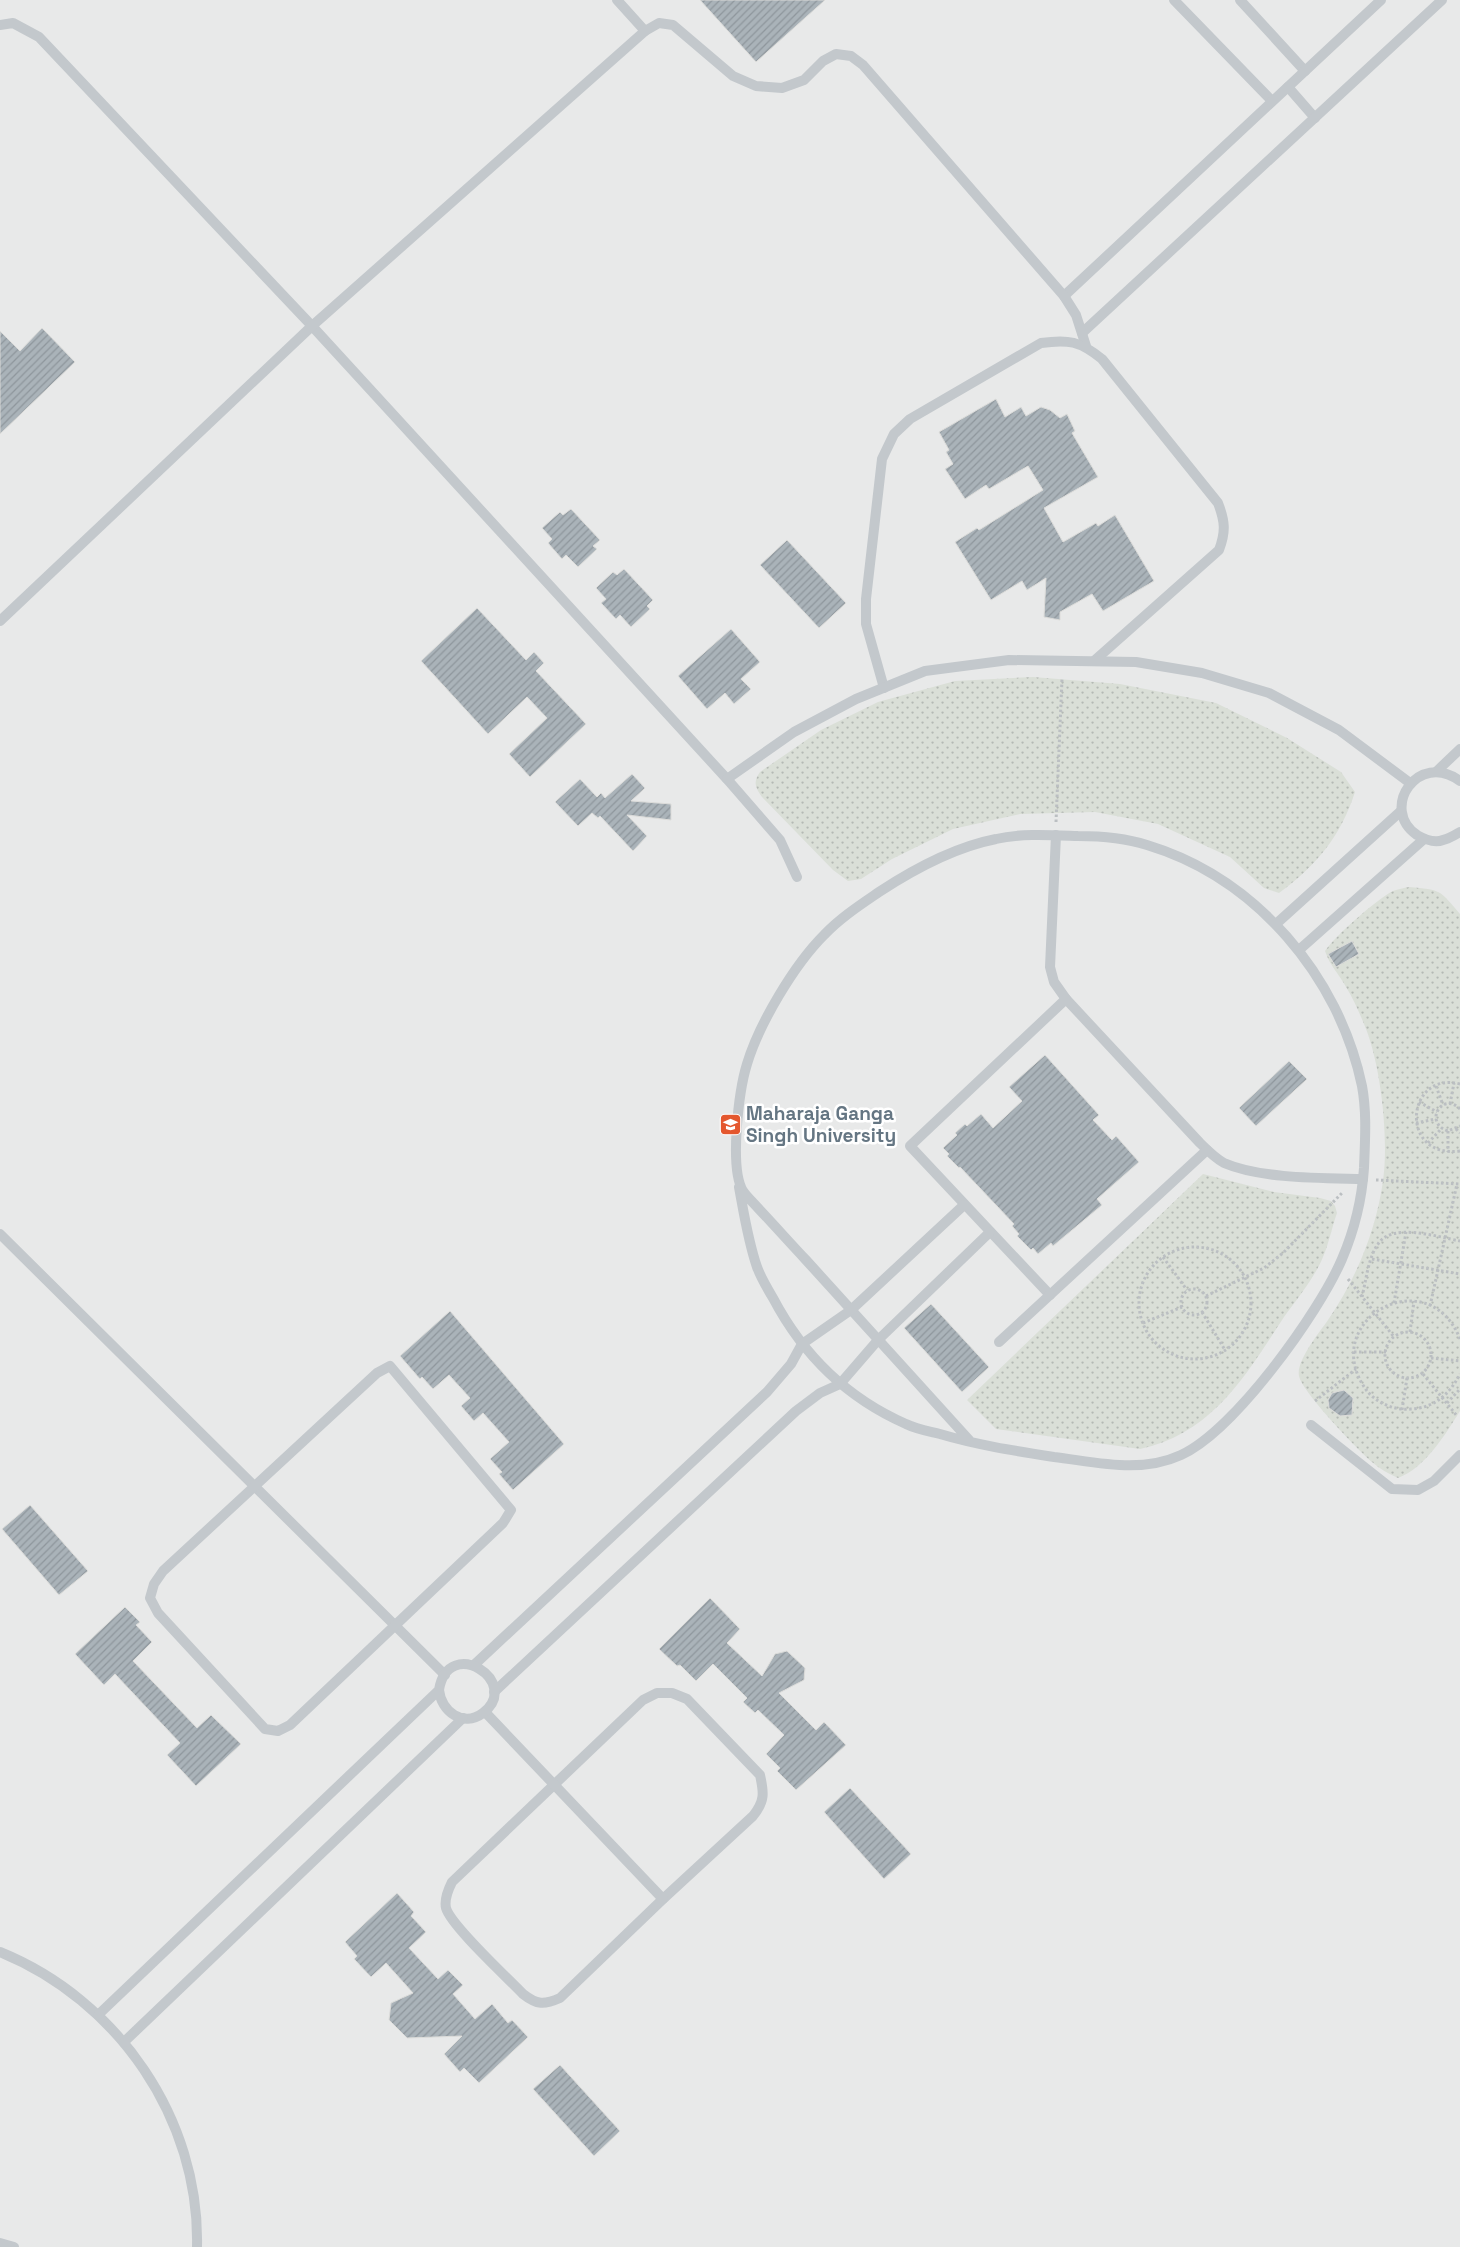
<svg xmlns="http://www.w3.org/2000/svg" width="1460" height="2247" viewBox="0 0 1460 2247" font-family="'Space Grotesk',sans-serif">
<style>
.built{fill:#e8e9e9}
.grass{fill:url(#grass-dots)}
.building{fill:url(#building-hatch);stroke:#dcdcda}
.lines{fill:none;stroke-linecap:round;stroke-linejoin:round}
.path{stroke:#bbbfc2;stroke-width:3;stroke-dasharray:2.5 2.5;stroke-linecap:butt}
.lane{stroke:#c3c8cc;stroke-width:10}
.labels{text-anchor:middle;stroke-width:5;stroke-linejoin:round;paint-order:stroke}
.poi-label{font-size:19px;font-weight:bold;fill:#657683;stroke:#fff;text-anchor:start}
</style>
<defs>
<pattern id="grass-dots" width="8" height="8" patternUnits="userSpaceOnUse" patternTransform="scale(1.25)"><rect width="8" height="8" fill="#dadfd7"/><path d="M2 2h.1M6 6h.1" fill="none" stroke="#b4b9b4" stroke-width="1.8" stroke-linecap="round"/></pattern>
<pattern id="building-hatch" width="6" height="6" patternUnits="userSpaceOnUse" patternTransform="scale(1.25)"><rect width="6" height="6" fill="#aab3b9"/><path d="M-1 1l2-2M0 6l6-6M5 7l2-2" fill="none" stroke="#8e969c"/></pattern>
</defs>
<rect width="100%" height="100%" fill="#fafaf8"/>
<!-- built -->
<rect class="built" x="0" y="0" width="1460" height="2247"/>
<!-- grass -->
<g class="grass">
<path d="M 1033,677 L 1120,684 L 1216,703 L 1287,738 L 1341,772 L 1355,792 C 1341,836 1316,866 1279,893 L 1264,888 L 1230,857 L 1158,824 L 1095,812 L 1020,814 L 953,829 L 892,859 L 861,879 L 848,881 L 833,870 L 762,797 C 755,787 753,782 760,772 L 821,730 L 878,702 L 955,681 Z"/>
<path d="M 1409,887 C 1441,890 1439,889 1460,914 L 1460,1411 C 1445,1435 1425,1468 1398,1478 C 1389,1474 1380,1469 1372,1462 C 1358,1450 1302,1392 1299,1376 C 1296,1361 1319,1333 1328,1320 C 1356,1279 1376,1231 1383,1181 C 1389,1139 1381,1063 1364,1024 C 1359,1012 1353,998 1346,987 C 1339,974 1330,966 1325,951 C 1335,936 1377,899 1393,891 C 1398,889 1404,888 1409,887 Z"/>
<path d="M 1203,1174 L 1274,1192 L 1320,1198 L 1331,1201 L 1335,1206 L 1337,1213 C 1332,1227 1329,1243 1323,1257 C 1315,1277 1297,1299 1284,1317 C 1246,1375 1213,1433 1140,1449 L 996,1429 L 967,1400 Z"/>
</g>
<!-- building -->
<g class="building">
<path d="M 700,0 L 825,0 L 756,62 Z"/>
<path d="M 42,328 L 75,362 L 0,434 L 0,331 L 20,351 Z"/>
<path d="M 996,399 L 1005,417 L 1021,407 L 1026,416 L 1041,407 L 1050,410 L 1060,418 L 1067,414 L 1075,431 L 1072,433 L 1098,477 L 1044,508 L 1063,542 L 1096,523 L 1098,526 L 1115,515 L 1154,581 L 1103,611 L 1092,594 L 1060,612 L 1060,620 L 1044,617 L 1046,578 L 1027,590 L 1022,581 L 991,600 L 955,542 L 977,528 L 979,530 L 1043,490 L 1028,466 L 989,489 L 986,485 L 965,499 L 945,469 L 953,464 L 946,452 L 949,450 L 939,432 Z"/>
<path d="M 571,509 L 600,540 L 593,546 L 597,549 L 578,567 L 566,555 L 562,559 L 548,543 L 552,539 L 542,528 L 560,512 L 563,515 Z"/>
<path d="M 787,540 L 846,603 L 819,628 L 760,565 Z"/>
<path d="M 624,569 L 653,600 L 647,606 L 650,609 L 631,627 L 620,615 L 616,619 L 601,603 L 606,599 L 596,588 L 613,572 L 617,575 Z"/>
<path d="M 477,608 L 526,660 L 534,652 L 544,663 L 536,671 L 586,724 L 530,777 L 509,754 L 547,718 L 527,697 L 488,734 L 421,661 Z"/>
<path d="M 731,629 L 760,662 L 741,679 L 751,689 L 734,704 L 725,693 L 707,709 L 678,676 Z"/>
<path d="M 632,774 L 645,788 L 631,801 L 671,804 L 671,820 L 627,815 L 647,836 L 633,851 L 600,816 L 598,818 L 592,813 L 578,826 L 555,802 L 580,779 L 597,797 L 601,793 L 605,798 Z"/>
<path d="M 1352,941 L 1359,954 L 1336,967 L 1328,954 Z"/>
<path d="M 1045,1055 L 1099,1115 L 1093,1120 L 1112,1140 L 1116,1136 L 1139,1162 L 1097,1199 L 1102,1205 L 1053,1246 L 1051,1243 L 1038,1254 L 1033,1248 L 1031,1250 L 1017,1236 L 1019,1234 L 1012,1226 L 1014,1224 L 960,1167 L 959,1168 L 947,1156 L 949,1154 L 943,1148 L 957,1135 L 955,1133 L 965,1124 L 967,1126 L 981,1114 L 993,1128 L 1022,1101 L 1009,1087 Z"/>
<path d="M 1289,1061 L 1307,1079 L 1256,1126 L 1239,1108 Z"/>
<path d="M 931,1304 L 989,1367 L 962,1392 L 904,1328 Z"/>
<path d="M 450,1311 L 564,1444 L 513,1490 L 499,1474 L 502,1472 L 490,1459 L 509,1442 L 483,1413 L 474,1421 L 461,1406 L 470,1398 L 449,1375 L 433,1389 L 422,1377 L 420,1379 L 400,1356 Z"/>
<path d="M 1344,1390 L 1353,1398 L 1352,1415 L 1340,1416 L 1329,1408 L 1328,1400 L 1332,1393 Z"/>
<path d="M 30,1505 L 88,1571 L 59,1595 L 2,1529 Z"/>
<path d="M 710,1598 L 740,1629 L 727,1643 L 762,1676 L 775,1654 L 787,1651 L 805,1668 L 804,1680 L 779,1693 L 816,1730 L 824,1722 L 846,1745 L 796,1790 L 777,1771 L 780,1768 L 766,1754 L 784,1735 L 758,1710 L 755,1713 L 743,1702 L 747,1698 L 713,1664 L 696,1681 L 680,1665 L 677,1666 L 659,1649 Z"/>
<path d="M 125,1607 L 140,1622 L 136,1625 L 152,1642 L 133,1661 L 197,1728 L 211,1715 L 241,1744 L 196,1786 L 167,1755 L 180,1743 L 115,1674 L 104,1685 L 75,1654 Z"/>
<path d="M 850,1788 L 911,1854 L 884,1879 L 824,1812 Z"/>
<path d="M 397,1893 L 414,1912 L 411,1916 L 426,1932 L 409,1948 L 438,1979 L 448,1970 L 463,1985 L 453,1994 L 475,2019 L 492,2004 L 508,2023 L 512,2020 L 528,2037 L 479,2083 L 464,2068 L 460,2072 L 444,2054 L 462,2036 L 407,2038 L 389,2020 L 391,2003 L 413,1993 L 386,1963 L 371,1977 L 354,1959 L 357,1956 L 345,1942 Z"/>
<path d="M 560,2065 L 620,2131 L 594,2156 L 533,2089 Z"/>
</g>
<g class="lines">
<!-- path -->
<g class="path">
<path d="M 1056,822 L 1062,679"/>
<path d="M 1460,1084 C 1406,1070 1398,1159 1460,1151"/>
<path d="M 1436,1086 L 1443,1105"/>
<path d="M 1419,1102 L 1437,1112"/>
<path d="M 1450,1104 L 1454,1083"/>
<path d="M 1460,1109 C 1442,1091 1423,1123 1448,1131 L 1460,1126"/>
<path d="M 1416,1123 L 1436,1119"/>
<path d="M 1456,1129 L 1460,1133"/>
<path d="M 1448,1131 L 1448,1152"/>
<path d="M 1428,1143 L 1442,1128"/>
<path d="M 1376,1180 L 1460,1184"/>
<circle cx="1195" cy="1303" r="56"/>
<path d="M 1163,1257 L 1187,1290"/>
<path d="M 1372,1259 L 1460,1274"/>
<path d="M 1348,1279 L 1394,1337"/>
<circle cx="1194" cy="1302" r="13"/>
<path d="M 1206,1296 L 1264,1268 L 1283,1253 L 1343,1192"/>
<path d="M 1362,1297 C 1366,1281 1368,1258 1378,1244 C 1392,1222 1438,1237 1460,1241"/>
<path d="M 1394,1303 L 1406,1232"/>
<path d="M 1430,1306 L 1457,1184"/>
<path d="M 1202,1312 L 1225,1350"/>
<path d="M 1143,1323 L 1182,1307"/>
<circle cx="1408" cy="1355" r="23"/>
<path d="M 1410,1332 L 1414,1301"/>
<path d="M 1460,1339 C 1428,1258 1315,1321 1367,1391 C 1377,1403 1395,1411 1411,1409 C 1434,1408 1450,1394 1460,1374"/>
<path d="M 1354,1352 L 1386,1352"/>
<path d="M 1431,1358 L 1460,1361"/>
<path d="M 1423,1374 L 1457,1416"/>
<path d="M 1315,1401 L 1356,1369"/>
<path d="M 1447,1403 L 1460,1389"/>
<path d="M 1402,1410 L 1407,1378"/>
</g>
<!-- lane -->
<g class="lane">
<path d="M 617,0 L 645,31"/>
<path d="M 1174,0 L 1272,101"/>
<path d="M 1240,0 L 1305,71"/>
<path d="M 0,25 L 13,23 L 39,37 L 312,326 L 727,779 L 780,840 L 797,877"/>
<path d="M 1288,87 L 1315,118"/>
<path d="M 1064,296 L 1381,0"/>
<path d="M 1082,333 L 1442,0"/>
<path d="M 0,621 L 312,326 L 645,31 L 659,23 L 673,25 L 733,76 L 756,86 L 782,88 L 804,80 L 823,61 L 836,54 L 851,56 L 863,65 L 1064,296 L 1076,315 L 1086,346"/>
<path d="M 884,688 L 866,624 L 866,599 L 882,459 L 894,434 L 910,419 L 1041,343 C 1068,339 1080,341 1102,359 L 1218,503 C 1225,521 1226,532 1219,550 L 1094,661"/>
<path d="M 1437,771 L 1460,749"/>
<path d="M 727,779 L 794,732 L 856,699 L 925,671 L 1009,660 L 1136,662 L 1202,673 L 1269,693 L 1339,730 L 1410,783"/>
<path d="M 1460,781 C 1418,750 1379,809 1417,835 C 1424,839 1435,843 1443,840 C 1449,839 1455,835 1460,832"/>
<path d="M 1056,835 L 1050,967 L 1054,982 L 1066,999 L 1200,1143 C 1207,1150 1215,1158 1224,1163 C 1261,1179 1323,1178 1363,1179"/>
<path d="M 1276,924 L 1401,811"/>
<path d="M 1299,950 L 1424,839"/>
<path d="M 739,1187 C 744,1214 748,1241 757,1267 C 761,1278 767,1288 773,1298 C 803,1355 847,1398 906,1424 C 916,1429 928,1431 940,1434 C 977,1445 1016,1451 1054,1457 C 1096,1462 1140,1474 1181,1455 C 1234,1431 1319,1313 1342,1259 C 1354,1231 1362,1198 1364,1168 C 1365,1141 1367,1113 1362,1086 C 1339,976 1256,878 1147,845 C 1125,838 1101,836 1078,836 C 1051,835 1022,833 996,839 C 955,847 914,869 879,892 C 860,905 840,918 824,935 C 794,965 759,1024 747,1064 C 739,1090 729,1168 743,1191 C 747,1197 753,1202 758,1208 C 774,1225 790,1243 806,1260 C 861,1321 916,1381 971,1442"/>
<path d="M 0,1234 L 445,1675"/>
<path d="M 1050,1295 L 910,1146 L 1066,999"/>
<path d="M 999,1342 L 1207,1150"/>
<path d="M 390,1366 L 511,1510 L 503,1523 L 290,1725 L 278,1731 L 265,1729 L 158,1613 L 150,1598 L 154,1584 L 163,1571 L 377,1373 Z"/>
<path d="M 1311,1425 L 1392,1489 L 1418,1490 L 1434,1481 L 1460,1455"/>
<path d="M 474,1665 L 767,1392 L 791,1364 L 802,1344 L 851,1310 L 964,1205"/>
<path d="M 494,1692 L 796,1411 L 820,1393 L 840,1384 L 878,1340 L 990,1232"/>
<path d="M 657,1693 L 672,1693 L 687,1699 L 760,1775 C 764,1793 765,1801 753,1816 L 663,1899 L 560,1998 C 544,2005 537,2005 523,1994 C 508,1978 451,1926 446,1908 C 444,1899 448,1890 452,1882 L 643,1700 Z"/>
<path d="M 485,1712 L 663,1899"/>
<path d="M 0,1952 C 118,2000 200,2119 197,2247"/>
<path d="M 98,2015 L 439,1690 C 448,1634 523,1682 483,1713 C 463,1728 441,1711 439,1690"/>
<path d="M 124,2042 L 463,1718"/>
<path d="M 0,2243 L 14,2247"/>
</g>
</g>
<!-- icons -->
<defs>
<symbol id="university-square" viewBox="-11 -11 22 22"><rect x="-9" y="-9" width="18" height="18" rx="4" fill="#e4572e" stroke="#fff"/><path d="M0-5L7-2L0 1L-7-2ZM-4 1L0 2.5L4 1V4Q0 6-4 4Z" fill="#fff"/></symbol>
</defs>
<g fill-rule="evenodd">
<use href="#university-square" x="718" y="1112" width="25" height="25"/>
</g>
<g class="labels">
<!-- poi labels -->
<g class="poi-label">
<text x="746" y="1120">Maharaja Ganga<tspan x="746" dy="22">Singh University</tspan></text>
</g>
</g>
</svg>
